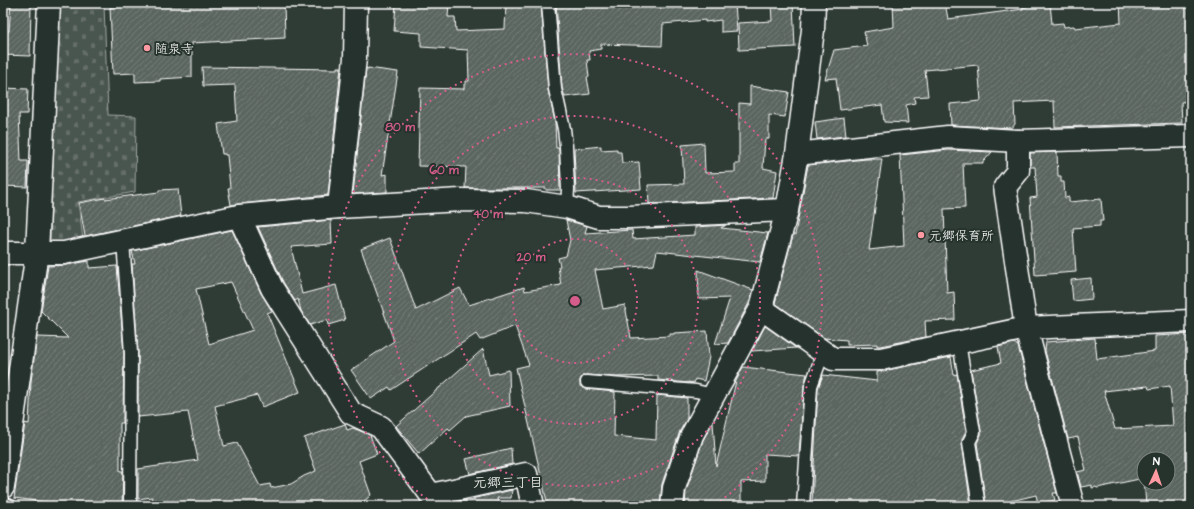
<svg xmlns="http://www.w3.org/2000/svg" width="1194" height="509" viewBox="0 0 1194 509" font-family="'Architects Daughter','Klee One',sans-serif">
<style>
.cemetery{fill:url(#cemetery-stones);stroke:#a4aaa7}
.building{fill:url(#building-hatch);stroke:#fff;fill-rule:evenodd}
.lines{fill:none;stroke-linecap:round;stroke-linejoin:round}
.lane-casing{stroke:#fff;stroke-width:15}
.street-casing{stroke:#fff;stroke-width:25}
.lane{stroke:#26332d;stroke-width:12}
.street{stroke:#26332d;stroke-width:22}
.ring{fill:none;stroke:#d45d8c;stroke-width:2;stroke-dasharray:2 4}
.poi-dot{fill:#ff9aa2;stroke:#26332d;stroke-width:1.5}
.labels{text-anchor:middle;stroke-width:4;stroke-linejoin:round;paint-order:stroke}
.poi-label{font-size:13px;fill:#fff;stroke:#26332d;text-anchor:start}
.neighbourhood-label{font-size:14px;fill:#fff;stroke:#26332d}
.centre{fill:#d45d8c;stroke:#26332d;stroke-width:2}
.ring-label{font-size:12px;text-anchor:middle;font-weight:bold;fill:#d45d8c;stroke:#26332d;stroke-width:4;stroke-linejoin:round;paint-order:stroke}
</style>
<defs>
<pattern id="cemetery-stones" width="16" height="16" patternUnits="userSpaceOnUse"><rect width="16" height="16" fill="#4a544f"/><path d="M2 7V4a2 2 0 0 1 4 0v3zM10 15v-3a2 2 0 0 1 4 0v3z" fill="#656e69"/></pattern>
<pattern id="building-hatch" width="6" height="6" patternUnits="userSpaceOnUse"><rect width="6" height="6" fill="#5b6661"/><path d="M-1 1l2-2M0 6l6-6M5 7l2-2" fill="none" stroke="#747d79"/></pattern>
</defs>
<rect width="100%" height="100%" fill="#2f3b35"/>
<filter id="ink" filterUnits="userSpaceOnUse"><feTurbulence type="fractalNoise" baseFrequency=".025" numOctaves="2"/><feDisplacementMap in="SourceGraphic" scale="8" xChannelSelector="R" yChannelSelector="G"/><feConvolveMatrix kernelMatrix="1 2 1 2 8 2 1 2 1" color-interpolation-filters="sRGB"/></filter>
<g filter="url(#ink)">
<!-- cemetery -->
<path class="cemetery" d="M 57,3 L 143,3 L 104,5 L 108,115 L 136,116 L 135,192 L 78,202 L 83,239 L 55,244 L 50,240 Z"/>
<!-- building -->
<g class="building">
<path d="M 11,3 L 31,3 L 30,56 L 3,55 L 3,31 L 9,31 Z"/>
<path d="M 232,3 L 284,3 L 285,38 L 192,43 L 192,77 L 160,79 L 160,81 L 135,82 L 135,73 L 113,74 L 110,7 Z"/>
<path d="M 396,3 L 449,3 L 448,17 L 455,17 L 456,31 L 505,29 L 506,3 L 541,3 L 548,90 L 555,121 L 556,148 L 558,148 L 559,150 L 560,190 L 546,190 L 546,188 L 465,188 L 466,167 L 418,166 L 420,88 L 464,89 L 464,84 L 466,84 L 466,81 L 469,81 L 468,50 L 421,47 L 421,33 L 394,31 Z"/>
<path d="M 556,3 L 599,3 L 599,5 L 675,8 L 674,3 L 735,3 L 737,31 L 721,32 L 721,20 L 705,22 L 705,20 L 663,24 L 662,46 L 601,44 L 601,49 L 589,51 L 590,60 L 587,60 L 589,77 L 587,77 L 590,94 L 565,97 L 562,88 Z"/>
<path d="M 771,3 L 793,3 L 795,47 L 739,50 L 738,23 L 772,21 Z"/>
<path d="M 893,3 L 945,3 L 948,19 L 1023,9 L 1023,7 L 1027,7 L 1026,3 L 1050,3 L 1052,24 L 1063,23 L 1064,27 L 1074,26 L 1075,28 L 1121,23 L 1120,3 L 1191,3 L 1191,101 L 1181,102 L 1182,123 L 1055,127 L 1054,101 L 1014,103 L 1015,124 L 1012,128 L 951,125 L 950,104 L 981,101 L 978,65 L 925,70 L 928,96 L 914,97 L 915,103 L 906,105 L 908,123 L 884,122 L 882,105 L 840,110 L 836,78 L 825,79 L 834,50 L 867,46 L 864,32 L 894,27 Z"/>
<path d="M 202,67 L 337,69 L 337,67 L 341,67 L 328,195 L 231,205 L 228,188 L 230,188 L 227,155 L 225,155 L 225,154 L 222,154 L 218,124 L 237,121 L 235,85 L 203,86 Z"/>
<path d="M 366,68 L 368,69 L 368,68 L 398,72 L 382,175 L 387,174 L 387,192 L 353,194 Z"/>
<path d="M 750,86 L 789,92 L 785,117 L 769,115 L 769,139 L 765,139 L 763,168 L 777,171 L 773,198 L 649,204 L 648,185 L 684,184 L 682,145 L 704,143 L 705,173 L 735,172 L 735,164 L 739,164 L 739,103 L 750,104 Z"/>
<path d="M 3,88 L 28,89 L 27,114 L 19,114 L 21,161 L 28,161 L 27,187 L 3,186 Z"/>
<path d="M 844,118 L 846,136 L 817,139 L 815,122 Z"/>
<path d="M 601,146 L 601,150 L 617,149 L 617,152 L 621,152 L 622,163 L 639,162 L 641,189 L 576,193 L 574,149 Z"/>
<path d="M 948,150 L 992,152 L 984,161 L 983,161 L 983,163 L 963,163 L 965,208 L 944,209 L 947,293 L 954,292 L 955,320 L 925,321 L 926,337 L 880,346 L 877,346 L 877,344 L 847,345 L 847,340 L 824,338 L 775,303 L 793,235 L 795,235 L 808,165 L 866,159 L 882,159 L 869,250 L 904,246 L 900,155 Z"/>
<path d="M 1057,152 L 1058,176 L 1061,176 L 1061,182 L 1064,182 L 1065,198 L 1069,197 L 1069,202 L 1101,199 L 1103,221 L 1100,221 L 1100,226 L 1073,228 L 1076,272 L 1035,275 L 1030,198 L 1037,197 L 1035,167 L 1030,167 L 1030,153 Z"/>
<path d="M 178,189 L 181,216 L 85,236 L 79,203 L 105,198 L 105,199 L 159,192 L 159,190 Z"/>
<path d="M 331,220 L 332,244 L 291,247 L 302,294 L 336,285 L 345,320 L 328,325 L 327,320 L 310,325 L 301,311 L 298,299 L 295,301 L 283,282 L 258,227 Z"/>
<path d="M 566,220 L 587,226 L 585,233 L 632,230 L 633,239 L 695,235 L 695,227 L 726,225 L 721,228 L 768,233 L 760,262 L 657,251 L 654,265 L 595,270 L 603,309 L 625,305 L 631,338 L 670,336 L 670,334 L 674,334 L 674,333 L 707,331 L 709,357 L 704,381 L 695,379 L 694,383 L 688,382 L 688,383 L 658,380 L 658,376 L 615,377 L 588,375 L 583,375 L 580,381 L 580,386 L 586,389 L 615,392 L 614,436 L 656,440 L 657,395 L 687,398 L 687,419 L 680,431 L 662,484 L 660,506 L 628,502 L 628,505 L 610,503 L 610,506 L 548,506 L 516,368 L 529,365 L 515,326 L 480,340 L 476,334 L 391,390 L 389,387 L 371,399 L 351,370 L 394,341 L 361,249 L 390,238 L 416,310 L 460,288 L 469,305 L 524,287 L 525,291 L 561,285 L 558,267 L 560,266 L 558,258 L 566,256 L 570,240 Z"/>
<path d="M 232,230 L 261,293 L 272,311 L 267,313 L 300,392 L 262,407 L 257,395 L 215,406 L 224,446 L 237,443 L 260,486 L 270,484 L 271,488 L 291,484 L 304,476 L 316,471 L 304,438 L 345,424 L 347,430 L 353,428 L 370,435 L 377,454 L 359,461 L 371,495 L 359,506 L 153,506 L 152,497 L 138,499 L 138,469 L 198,460 L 188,412 L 138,417 L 138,353 L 132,264 L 135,264 L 132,251 ZM 231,282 L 253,330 L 209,344 L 196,289 Z"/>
<path d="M 89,261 L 89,268 L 117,266 L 124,353 L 123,419 L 123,423 L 120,423 L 120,471 L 123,471 L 122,506 L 52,506 L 52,503 L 14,498 L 25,423 L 29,424 L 31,381 L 37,337 L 68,338 L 41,311 L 48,266 L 66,265 Z"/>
<path d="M 698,270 L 753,290 L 749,303 L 728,343 L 715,344 L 730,298 L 699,299 Z"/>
<path d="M 1091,278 L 1092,299 L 1073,301 L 1071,280 Z"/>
<path d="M 765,326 L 796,348 L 752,351 Z"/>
<path d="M 1191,334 L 1191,506 L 1146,506 L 1144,478 L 1097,488 L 1096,487 L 1092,488 L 1092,485 L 1081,487 L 1077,472 L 1086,470 L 1078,437 L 1068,439 L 1045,351 L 1046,342 L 1095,338 L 1097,359 L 1155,351 L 1155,336 ZM 1148,386 L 1149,389 L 1170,386 L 1173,426 L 1115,429 L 1104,391 ZM 1144,459 L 1168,459 L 1168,483 L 1144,483 Z"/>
<path d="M 1014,343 L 1018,346 L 1057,493 L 1053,493 L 1055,500 L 1038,504 L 1036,495 L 1007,502 L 1007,506 L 986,506 L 977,443 L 981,435 L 981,431 L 971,370 L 1001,363 L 998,347 Z"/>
<path d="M 483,349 L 489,375 L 509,370 L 510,406 L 466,416 L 450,430 L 448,428 L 419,454 L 396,426 Z"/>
<path d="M 951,357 L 954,375 L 957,374 L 966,431 L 962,439 L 962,443 L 971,506 L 890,506 L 844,504 L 843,506 L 824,506 L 824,503 L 812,502 L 818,388 L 823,375 L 877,381 L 877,372 L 883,371 Z"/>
<path d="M 743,367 L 807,374 L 804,386 L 799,456 L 765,454 L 765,481 L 741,482 L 741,505 L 685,506 L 686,491 L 703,440 L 713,422 L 716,466 L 736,381 Z"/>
<path d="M 511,448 L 512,464 L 470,474 L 466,459 Z"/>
<path d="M 512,490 L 511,498 L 497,498 L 499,506 L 439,506 Z"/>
</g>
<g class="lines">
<defs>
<g id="lane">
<path d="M 548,3 L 555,89 L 564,129 L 566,146 L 568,189 L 567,207"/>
<path d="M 123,241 L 131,353 L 130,506"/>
<path d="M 959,343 L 974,432 L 969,442 L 979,506"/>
<path d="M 587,382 L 696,391 L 713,395"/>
<path d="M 3,503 L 10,506"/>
<path d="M 803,506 L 811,386 L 823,353"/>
</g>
<g id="street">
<path d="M 1018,141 L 1018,171 L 1005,187 L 1026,328 L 1073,506"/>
<path d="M 797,154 L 948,137 L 1018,141 L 1191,136"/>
<path d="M 339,207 L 355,58 L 356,3"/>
<path d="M 239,216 L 272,288 L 351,413 L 381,427 L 431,495 L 526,474 L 533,506"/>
<path d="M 3,253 L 64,253 L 239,216 L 339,207 L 461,200 L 526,201 L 567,207 L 599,217 L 629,217 L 787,210"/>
<path d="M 761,308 L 833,359 L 881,359 L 1026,328 L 1191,321"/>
<path d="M 3,487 L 37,252 L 49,3"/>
<path d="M 672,506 L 674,488 L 692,435 L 761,308 L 787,210 L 797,154 L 813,30 L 814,3"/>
</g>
</defs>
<!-- lane casing -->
<use href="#lane" class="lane-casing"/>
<!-- street casing -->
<use href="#street" class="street-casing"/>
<!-- lane -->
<use href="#lane" class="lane"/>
<!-- street -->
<use href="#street" class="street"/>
</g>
</g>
<!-- distance rings -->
<g class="ring">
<circle cx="575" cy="301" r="62"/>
<circle cx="575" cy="301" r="123"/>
<circle cx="575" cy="301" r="185"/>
<path d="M437 506A247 247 0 1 1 713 506"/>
</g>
<!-- markers -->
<g class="poi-dot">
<circle cx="147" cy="48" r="4"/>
<circle cx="921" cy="235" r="4"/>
</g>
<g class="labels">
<!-- poi labels -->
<g class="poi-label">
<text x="155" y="53">随泉寺</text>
<text x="929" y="240">元郷保育所</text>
</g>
<!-- neighbourhood labels -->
<g class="neighbourhood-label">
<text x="508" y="487">元郷三丁目</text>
</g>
</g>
<circle cx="575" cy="301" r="6" class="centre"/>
<g class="ring-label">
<text x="400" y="131">80 m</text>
<text x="444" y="174">60 m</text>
<text x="488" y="218">40 m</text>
<text x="531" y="261">20 m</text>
</g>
<!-- margin -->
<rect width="1194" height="509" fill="none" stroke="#26332d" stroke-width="16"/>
<rect x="8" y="8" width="1178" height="493" fill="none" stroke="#fff" stroke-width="1.5" filter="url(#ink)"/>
<!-- north arrow -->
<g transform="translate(1156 471) rotate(3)"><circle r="19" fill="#26332d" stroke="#7d8581"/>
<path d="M0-3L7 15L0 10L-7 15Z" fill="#ff9aa2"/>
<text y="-6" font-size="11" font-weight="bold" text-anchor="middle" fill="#ffffff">N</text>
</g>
</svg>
